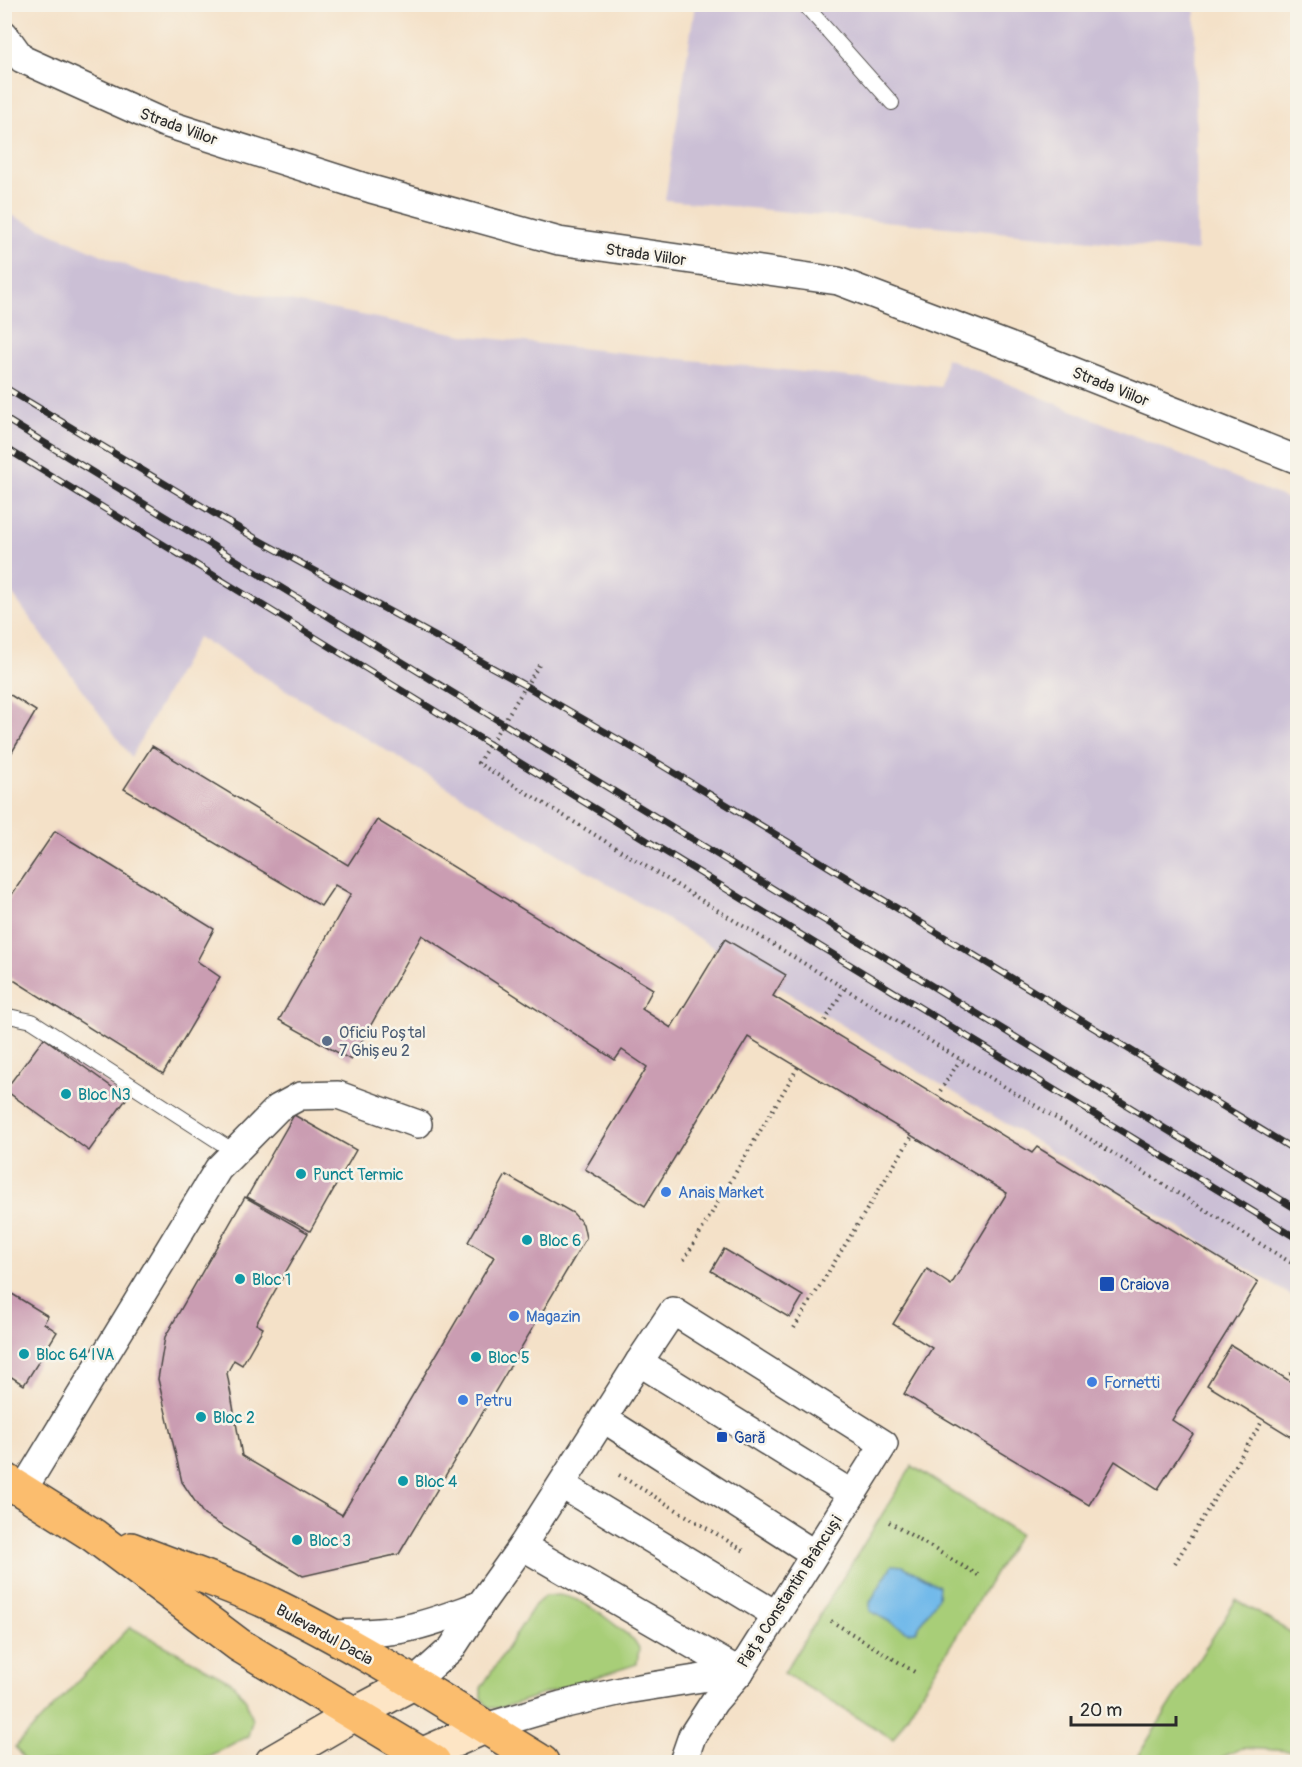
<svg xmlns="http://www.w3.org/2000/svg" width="1302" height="1767" viewBox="0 0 1302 1767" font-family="Pangolin,sans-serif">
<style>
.industrial{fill:#cbbfd5}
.green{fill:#a8ce78;stroke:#6a7c52;stroke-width:1.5}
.water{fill:#72baea;stroke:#4e728a;stroke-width:1.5}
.building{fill:#ca9db2}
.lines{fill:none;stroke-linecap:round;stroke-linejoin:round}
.lane-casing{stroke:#494643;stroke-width:16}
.street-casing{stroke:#494643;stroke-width:30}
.secondary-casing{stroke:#494643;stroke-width:36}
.primary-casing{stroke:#494643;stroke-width:36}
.path{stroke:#494643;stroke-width:4;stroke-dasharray:1.5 4.5;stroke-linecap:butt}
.lane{stroke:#fff;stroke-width:14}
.street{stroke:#fff;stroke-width:27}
.secondary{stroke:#fde5c5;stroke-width:33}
.primary{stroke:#fbbd6e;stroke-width:33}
.rail-casing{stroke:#2b2b2b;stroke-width:7}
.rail{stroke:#f7f3e8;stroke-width:4.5;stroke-dasharray:14;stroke-linecap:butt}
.service-dot{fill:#5c6f8a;stroke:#f7f3e8;stroke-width:2}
.culture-dot{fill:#0f9aa8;stroke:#f7f3e8;stroke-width:2}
.shop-dot{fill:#3f7fe0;stroke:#f7f3e8;stroke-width:2}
.transit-dot{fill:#1a4fb4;stroke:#f7f3e8;stroke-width:2}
.labels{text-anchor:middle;stroke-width:5;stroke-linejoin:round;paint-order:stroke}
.street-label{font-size:16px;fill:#2b2b2b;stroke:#f7f3e8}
.service-label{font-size:16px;fill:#4e5e75;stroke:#f7f3e8;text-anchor:start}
.culture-label{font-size:16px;fill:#0d838f;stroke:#f7f3e8;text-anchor:start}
.shop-label{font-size:16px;fill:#366cbe;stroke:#f7f3e8;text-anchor:start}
.transit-label{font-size:16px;fill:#164399;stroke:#f7f3e8;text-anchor:start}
</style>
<rect width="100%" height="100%" fill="#f7f3e8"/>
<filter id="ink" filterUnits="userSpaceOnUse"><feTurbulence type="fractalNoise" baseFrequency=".0167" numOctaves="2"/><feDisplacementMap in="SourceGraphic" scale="12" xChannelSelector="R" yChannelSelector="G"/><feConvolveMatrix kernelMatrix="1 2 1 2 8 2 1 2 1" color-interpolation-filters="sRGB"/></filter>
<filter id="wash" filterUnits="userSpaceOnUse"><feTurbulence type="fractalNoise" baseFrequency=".008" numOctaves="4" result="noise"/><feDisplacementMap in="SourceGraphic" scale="24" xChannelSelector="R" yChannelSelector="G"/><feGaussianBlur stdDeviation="1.35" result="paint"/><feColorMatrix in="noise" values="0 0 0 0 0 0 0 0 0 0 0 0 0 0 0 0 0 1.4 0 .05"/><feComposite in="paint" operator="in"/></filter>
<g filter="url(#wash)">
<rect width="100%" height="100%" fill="#f4e1c8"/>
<!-- industrial -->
<g class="industrial">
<path d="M 1191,4 L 1195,13 L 1197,251 L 665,200 L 695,5 Z"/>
<path d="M 4,212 L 141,272 L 469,336 L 941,387 L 946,358 L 1297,503 L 1297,1299 L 198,637 L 131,757 L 5,584 Z"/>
</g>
<!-- green -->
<g class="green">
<path d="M 912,1466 L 1019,1534 L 893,1739 L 784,1673 Z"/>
<path d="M 559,1595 C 588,1599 611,1622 634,1640 L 639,1648 L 637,1664 L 501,1708 L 489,1708 L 481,1698 L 481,1688 L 535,1605 L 545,1596 Z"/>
<path d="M 1236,1600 L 1297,1636 L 1297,1753 L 1292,1751 L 1242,1748 L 1212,1762 L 1134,1762 Z"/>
<path d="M 130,1627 L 230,1681 L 246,1700 L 252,1721 L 248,1736 L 197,1762 L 26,1762 L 15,1747 Z"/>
</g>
<!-- water -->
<path class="water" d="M 892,1565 L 903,1566 L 939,1586 L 938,1597 L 916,1631 L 908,1632 L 870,1611 L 870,1602 Z"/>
<g id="blocks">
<!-- building -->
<g class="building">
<path d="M 4,691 L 36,711 L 4,766 Z"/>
<path d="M 152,746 L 348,865 L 377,820 L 653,989 L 642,1009 L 671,1028 L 725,939 L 786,975 L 773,996 L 1032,1153 L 1037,1147 L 1258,1282 L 1172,1420 L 1193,1434 L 1158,1489 L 1115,1461 L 1089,1505 L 904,1394 L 932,1348 L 893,1324 L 927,1269 L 951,1285 L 1007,1193 L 748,1037 L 645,1206 L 585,1169 L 647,1067 L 622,1050 L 615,1060 L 422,935 L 351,1060 L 279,1020 L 351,894 L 335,885 L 321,906 L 124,789 Z"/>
<path d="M 55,831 L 214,929 L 197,961 L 220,977 L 163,1074 L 4,974 L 4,906 Z"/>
<path d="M 44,1038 L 127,1098 L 89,1151 L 5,1090 Z"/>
<path d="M 294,1115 L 356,1150 L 310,1231 L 247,1197 Z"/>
<path d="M 506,1175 L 573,1213 L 583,1224 L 586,1238 L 399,1554 L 303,1576 L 204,1515 L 182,1482 L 158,1379 L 165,1337 L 245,1197 L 308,1233 L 256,1324 L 263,1328 L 242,1365 L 234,1360 L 227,1373 L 242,1456 L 342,1515 L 494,1257 L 468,1242 Z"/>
<path d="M 724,1249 L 803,1296 L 790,1318 L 711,1271 Z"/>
<path d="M 4,1289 L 48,1316 L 44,1323 L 57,1332 L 24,1385 L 10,1376 L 6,1381 L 4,1380 Z"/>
<path d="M 1231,1345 L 1298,1386 L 1298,1441 L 1207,1385 Z"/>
</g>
</g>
</g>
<g filter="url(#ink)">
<use href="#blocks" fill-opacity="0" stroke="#494643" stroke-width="1.5"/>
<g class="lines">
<defs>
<g id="lane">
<path d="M 804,4 L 892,103"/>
<path d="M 4,1015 L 32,1021 L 235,1152"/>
</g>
<g id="street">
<path d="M 4,34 L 22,59 L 164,123 L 371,189 L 559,241 L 838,281 L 1028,353 L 1298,460"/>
<path d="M 639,1362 L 852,1494"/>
<path d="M 604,1419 L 813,1553"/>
<path d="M 562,1485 L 775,1614"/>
<path d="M 23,1490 L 218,1169 L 278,1108 L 300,1096 L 338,1095 L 418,1124"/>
<path d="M 522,1546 L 740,1672"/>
<path d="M 327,1634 C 352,1633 378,1634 403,1629 C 429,1624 454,1614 480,1605"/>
<path d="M 413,1683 L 452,1648 L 480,1605 L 522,1546 L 639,1362 L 673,1311 L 884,1444 L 740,1672 L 714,1702 L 692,1736 L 683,1762"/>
<path d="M 485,1727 L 561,1705 L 626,1690 L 740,1672"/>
</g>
<g id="secondary">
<path d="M 272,1762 L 353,1715 L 413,1683"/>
<path d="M 405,1762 L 485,1727"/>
</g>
<g id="primary">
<path d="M 4,1479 L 93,1535 L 239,1645 L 434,1762"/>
<path d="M 131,1549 C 176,1567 223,1582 267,1602 C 363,1648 452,1707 542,1762"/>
</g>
</defs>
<!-- lane casing -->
<use href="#lane" class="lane-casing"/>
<!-- street casing -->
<use href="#street" class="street-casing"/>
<!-- secondary casing -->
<use href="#secondary" class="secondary-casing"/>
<!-- primary casing -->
<use href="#primary" class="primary-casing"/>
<!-- path -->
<g class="path">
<path d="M 539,665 L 478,763 L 1298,1267"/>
<path d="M 822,1026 L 844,989"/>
<path d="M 937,1096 L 960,1060"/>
<path d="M 684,1260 L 798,1067"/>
<path d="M 794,1328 L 912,1136"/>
<path d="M 1298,1363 L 1291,1374 L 1298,1378"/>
<path d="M 619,1475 L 746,1552"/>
<path d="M 889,1522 L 978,1575"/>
<path d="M 1175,1563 L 1263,1420"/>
<path d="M 831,1621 L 918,1674"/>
<path d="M 1297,1638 L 1298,1638"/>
</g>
<!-- lane -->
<use href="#lane" class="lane"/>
<!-- street -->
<use href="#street" class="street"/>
<!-- secondary -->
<use href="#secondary" class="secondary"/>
<!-- primary -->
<use href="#primary" class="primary"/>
<defs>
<g id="rail">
<path d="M 4,387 L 255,538 L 526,686 L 640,752 L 1298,1152"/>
<path d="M 4,418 L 1298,1210"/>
<path d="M 4,447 L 1298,1239"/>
</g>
</defs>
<!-- rail casing -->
<use href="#rail" class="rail-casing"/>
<!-- rail -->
<use href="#rail" class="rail"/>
</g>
</g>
<!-- markers -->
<circle class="service-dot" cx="327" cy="1041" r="6"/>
<g class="culture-dot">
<circle cx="66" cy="1094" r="6"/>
<circle cx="301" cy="1174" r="6"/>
<circle cx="527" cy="1240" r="6"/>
<circle cx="240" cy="1279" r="6"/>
<circle cx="24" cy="1354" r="6"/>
<circle cx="476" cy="1357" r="6"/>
<circle cx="201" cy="1417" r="6"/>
<circle cx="403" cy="1481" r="6"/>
<circle cx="297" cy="1540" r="6"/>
</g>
<g class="shop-dot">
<circle cx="666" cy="1192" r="6"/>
<circle cx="514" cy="1316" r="6"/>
<circle cx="1092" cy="1382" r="6"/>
<circle cx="463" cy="1400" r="6"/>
</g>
<g class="transit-dot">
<rect x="1099" y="1276" width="16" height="16" rx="3"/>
<rect x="716" y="1431" width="12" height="12" rx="3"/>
</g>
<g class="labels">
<!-- street labels -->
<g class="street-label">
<text transform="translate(179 126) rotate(20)" y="6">Strada Viilor</text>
<text transform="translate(646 254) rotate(8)" y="6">Strada Viilor</text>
<text transform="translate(1111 386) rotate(22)" y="6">Strada Viilor</text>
<text transform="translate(789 1591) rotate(-57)" y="6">Piața Constantin Brâncuși</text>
<text transform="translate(325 1634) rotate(29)" y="6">Bulevardul Dacia</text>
</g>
<!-- service labels -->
<g class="service-label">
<text x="339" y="1038">Oficiu Poștal<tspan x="339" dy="18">7 Ghișeu 2</tspan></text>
</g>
<!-- culture labels -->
<g class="culture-label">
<text x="78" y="1100">Bloc N3</text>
<text x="313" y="1180">Punct Termic</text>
<text x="539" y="1246">Bloc 6</text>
<text x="252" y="1285">Bloc 1</text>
<text x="36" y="1360">Bloc 64 IVA</text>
<text x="488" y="1363">Bloc 5</text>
<text x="213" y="1423">Bloc 2</text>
<text x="415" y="1487">Bloc 4</text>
<text x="309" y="1546">Bloc 3</text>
</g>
<!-- shop labels -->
<g class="shop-label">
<text x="678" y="1198">Anais Market</text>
<text x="526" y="1322">Magazin</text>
<text x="1104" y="1388">Fornetti</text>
<text x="475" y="1406">Petru</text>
</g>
<!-- transit labels -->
<g class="transit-label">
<text x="1120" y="1290">Craiova</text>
<text x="734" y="1443">Gară</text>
</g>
</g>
<!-- margin -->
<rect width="1302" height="1767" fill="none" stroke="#f7f3e8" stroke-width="24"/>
<!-- scale -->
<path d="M1071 1716v9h105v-9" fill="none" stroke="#2b2b2b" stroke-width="3"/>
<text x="1080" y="1716" font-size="18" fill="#2b2b2b" stroke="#f7f3e8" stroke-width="4.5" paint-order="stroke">20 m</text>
</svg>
